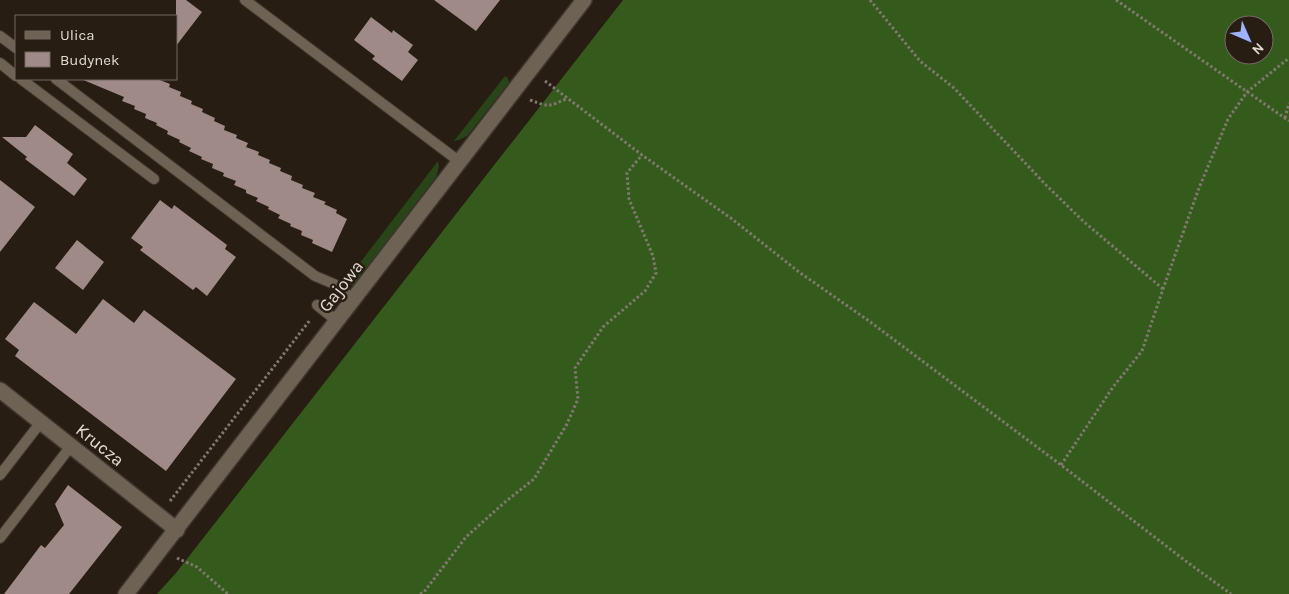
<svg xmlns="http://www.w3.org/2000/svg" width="1289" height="594" viewBox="0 0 1289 594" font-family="Karla,sans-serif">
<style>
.green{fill:#294419}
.forest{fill:#355b1c;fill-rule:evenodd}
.building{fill:#9f8a87}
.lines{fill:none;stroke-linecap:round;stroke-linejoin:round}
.service-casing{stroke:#3e362f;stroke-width:12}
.minor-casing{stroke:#3e362f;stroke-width:18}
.path{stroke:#81786f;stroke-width:3;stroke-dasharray:2.5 2.5;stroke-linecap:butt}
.service{stroke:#6e6254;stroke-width:10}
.minor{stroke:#6e6254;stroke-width:15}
.labels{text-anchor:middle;stroke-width:5;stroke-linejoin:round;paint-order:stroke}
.street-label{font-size:18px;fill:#e2dbd4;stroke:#271d12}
</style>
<rect width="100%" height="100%" fill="#271d12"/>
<!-- green -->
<g class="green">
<path d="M 505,76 L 508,78 L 509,83 L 467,136 L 459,140 L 454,141 Z"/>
<path d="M 438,161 L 439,167 L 436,177 L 354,285 L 350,285 L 346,281 Z"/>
</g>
<!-- forest -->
<path class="forest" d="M 623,0 L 1289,0 L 1289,594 L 157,594 L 176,573 ZM 1234,25 L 1264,25 L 1264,55 L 1234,55 Z"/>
<!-- building -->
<g class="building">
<path d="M 176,0 L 186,0 L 202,12 L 176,46 Z"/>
<path d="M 434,0 L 500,0 L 476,31 Z"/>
<path d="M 371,17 L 392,33 L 393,30 L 413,45 L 408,52 L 418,60 L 402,81 L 372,59 L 375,56 L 354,40 Z"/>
<path d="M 81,79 L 157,79 L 170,84 L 169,87 L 181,92 L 180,96 L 192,101 L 191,104 L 203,109 L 202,112 L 215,118 L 214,121 L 225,126 L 224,130 L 237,135 L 236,138 L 248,143 L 246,147 L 259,152 L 258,155 L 270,160 L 269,163 L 281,168 L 280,171 L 292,176 L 291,180 L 303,185 L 302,188 L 315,193 L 313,197 L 326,202 L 324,204 L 337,210 L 336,213 L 347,219 L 332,252 L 312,243 L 313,240 L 301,235 L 302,231 L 290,226 L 291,224 L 278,218 L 280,215 L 268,209 L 269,207 L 256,201 L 258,198 L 246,193 L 246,190 L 234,185 L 236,181 L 223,176 L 224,173 L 212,168 L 213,164 L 201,159 L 202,157 L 189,151 L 191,148 L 179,142 L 180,140 L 167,134 L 168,131 L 156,125 L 157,123 L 145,118 L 146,114 L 134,109 L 135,106 L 122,101 L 124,97 Z"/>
<path d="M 35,125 L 73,154 L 67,163 L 87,179 L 74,196 L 25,159 L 27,157 L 2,137 L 26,137 Z"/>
<path d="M 0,180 L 35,207 L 0,252 Z"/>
<path d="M 160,200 L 172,209 L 174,205 L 227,245 L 225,249 L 236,257 L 207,296 L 196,287 L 193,290 L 140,250 L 143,247 L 131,238 Z"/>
<path d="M 77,240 L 104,262 L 83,290 L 55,268 Z"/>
<path d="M 103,299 L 134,323 L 144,310 L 236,379 L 166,471 L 15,356 L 19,350 L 5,339 L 34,302 L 76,334 Z"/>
<path d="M 68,485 L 122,527 L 69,594 L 4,594 L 41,545 L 45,548 L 64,525 L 55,504 Z"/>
</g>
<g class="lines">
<defs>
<g id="service">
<path d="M 245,0 L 460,162"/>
<path d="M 0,36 L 16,48"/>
<path d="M 0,63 L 16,76"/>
<path d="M 21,79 L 154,179"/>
<path d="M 56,79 L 315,276 L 334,284 L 354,300"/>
<path d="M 317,305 L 337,321"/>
<path d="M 0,475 L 41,422"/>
<path d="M 0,538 L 71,446"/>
</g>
<g id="minor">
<path d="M 0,390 L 177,530"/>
<path d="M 126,594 L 584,0"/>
</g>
</defs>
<!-- service casing -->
<use href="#service" class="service-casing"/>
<!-- minor casing -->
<use href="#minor" class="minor-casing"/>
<!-- path -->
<g class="path">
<path d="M 870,0 L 920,61 L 954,88 L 1046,185 L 1083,221 L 1163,289"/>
<path d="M 1116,0 L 1289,121"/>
<path d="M 545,81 L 642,155 L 732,219 L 799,272 L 869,321 L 1061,465 L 1187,562 L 1231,594"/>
<path d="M 530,100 C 549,107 548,107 566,99"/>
<path d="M 1285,118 L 1289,103"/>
<path d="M 1061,465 L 1113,387 L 1142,351 L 1163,289 L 1199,188 L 1228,119 L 1247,92 L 1289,58"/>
<path d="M 170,501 L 310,320"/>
<path d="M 177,558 L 197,567 L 228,594"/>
<path d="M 420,594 L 424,592 L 466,537 L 505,502 L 534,479 L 567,424 L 578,399 L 575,368 L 603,327 L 645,291 L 656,273 L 653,256 L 629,199 L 627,173 L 642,155"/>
</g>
<!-- service -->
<use href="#service" class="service"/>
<!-- minor -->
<use href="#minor" class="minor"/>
</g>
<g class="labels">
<!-- street labels -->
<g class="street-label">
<text transform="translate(341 286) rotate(-52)" y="6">Gajowa</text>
<text transform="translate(100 445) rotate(39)" y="6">Krucza</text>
</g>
</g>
<!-- legend -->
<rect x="15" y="15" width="162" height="65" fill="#271d12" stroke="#726960"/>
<rect x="25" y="31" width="25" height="8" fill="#6e6254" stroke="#726960"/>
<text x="60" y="40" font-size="15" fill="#e2dbd4">Ulica</text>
<rect x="25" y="52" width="25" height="15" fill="#9f8a87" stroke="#726960"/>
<text x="60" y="65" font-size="15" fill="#e2dbd4">Budynek</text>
<!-- north arrow -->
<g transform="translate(1249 40) rotate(135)"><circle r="24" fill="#271d12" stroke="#726960"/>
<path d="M0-4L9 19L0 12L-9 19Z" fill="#9fb3fd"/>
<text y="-8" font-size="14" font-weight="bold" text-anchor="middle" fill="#e2dbd4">N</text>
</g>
</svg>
